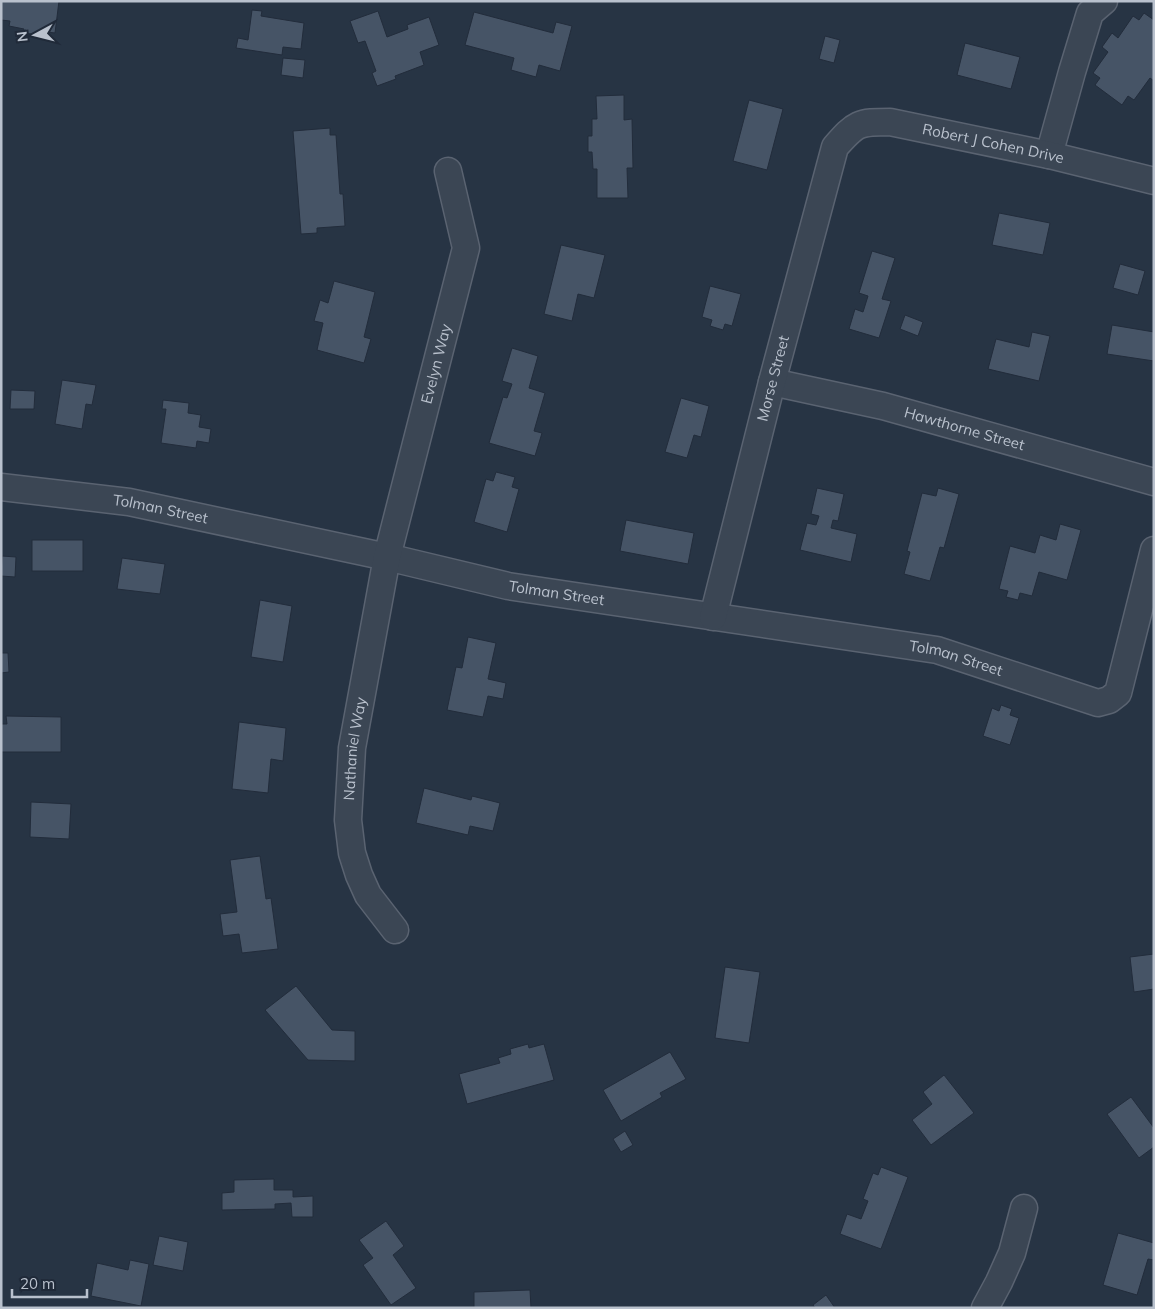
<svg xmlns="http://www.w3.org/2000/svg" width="1155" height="1309" viewBox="0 0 1155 1309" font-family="Mulish,sans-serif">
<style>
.building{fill:#465466;stroke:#222c3b}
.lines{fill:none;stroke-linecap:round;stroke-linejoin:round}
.minor-casing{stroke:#5a6371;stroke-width:29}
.minor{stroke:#3b4654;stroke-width:26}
.labels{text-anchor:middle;stroke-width:4.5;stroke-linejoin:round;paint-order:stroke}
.street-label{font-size:15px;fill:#b9c1cd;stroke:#202a39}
</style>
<rect width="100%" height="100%" fill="#273444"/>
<!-- building -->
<g class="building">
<path d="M 1,1 L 59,1 L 55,33 L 40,31 L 39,35 L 24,33 L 24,29 L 9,26 L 10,21 L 1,20 Z"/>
<path d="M 252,10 L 262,11 L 261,16 L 304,23 L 301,49 L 283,47 L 282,55 L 236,48 L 238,38 L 248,40 Z"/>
<path d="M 378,11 L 387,37 L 408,29 L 407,25 L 429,17 L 439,45 L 420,52 L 424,65 L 395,76 L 396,79 L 377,86 L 372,73 L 376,71 L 365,41 L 358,43 L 350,21 Z"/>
<path d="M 474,12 L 553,33 L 556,22 L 572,26 L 560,71 L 539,65 L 536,77 L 511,70 L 514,58 L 465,45 Z"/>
<path d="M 1144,13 L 1154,20 L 1154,81 L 1150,78 L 1134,100 L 1128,96 L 1122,105 L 1095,85 L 1100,78 L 1093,73 L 1108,52 L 1102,47 L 1112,33 L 1118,38 L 1133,16 L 1139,20 Z"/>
<path d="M 825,36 L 840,40 L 834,63 L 819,59 Z"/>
<path d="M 965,43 L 1020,57 L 1011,89 L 957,75 Z"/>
<path d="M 283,58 L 305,60 L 303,78 L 281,75 Z"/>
<path d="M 624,95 L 624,120 L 632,119 L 633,168 L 627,168 L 628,198 L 597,198 L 597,169 L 593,169 L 592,152 L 588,152 L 588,136 L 592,136 L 592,119 L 597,119 L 596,96 Z"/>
<path d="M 749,100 L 783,109 L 767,170 L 733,161 Z"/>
<path d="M 330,128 L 330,135 L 336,135 L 340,194 L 343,194 L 345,226 L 317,228 L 317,233 L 301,234 L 293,131 Z"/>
<path d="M 999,213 L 1050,223 L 1043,255 L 992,245 Z"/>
<path d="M 561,245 L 605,255 L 594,298 L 578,294 L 572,321 L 544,314 Z"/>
<path d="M 872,251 L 895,258 L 882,299 L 891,301 L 879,338 L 849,329 L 855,309 L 863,312 L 868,296 L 859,293 Z"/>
<path d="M 1120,264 L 1145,271 L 1138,295 L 1113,288 Z"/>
<path d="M 334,281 L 375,292 L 364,337 L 371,339 L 364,363 L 317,350 L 323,323 L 314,321 L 320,300 L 328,303 Z"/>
<path d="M 710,286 L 741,294 L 732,326 L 725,324 L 723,330 L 710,326 L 712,320 L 702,317 Z"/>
<path d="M 905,315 L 923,322 L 918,336 L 900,329 Z"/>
<path d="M 1112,325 L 1154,332 L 1154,361 L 1107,354 Z"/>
<path d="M 1032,332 L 1050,336 L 1039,381 L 988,369 L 996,339 L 1029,347 Z"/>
<path d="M 512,348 L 538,356 L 529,388 L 545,393 L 534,431 L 542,433 L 535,456 L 489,443 L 503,397 L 507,398 L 512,384 L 502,381 Z"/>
<path d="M 62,380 L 96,385 L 92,405 L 86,404 L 82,429 L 55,424 Z"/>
<path d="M 11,390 L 35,391 L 34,409 L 10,409 Z"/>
<path d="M 681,398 L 709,406 L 701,437 L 694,435 L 687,458 L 665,452 Z"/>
<path d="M 163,400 L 189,403 L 188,413 L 201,415 L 199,427 L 211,429 L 209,443 L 197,441 L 196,448 L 161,443 L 166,409 L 162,409 Z"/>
<path d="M 496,472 L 515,477 L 512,487 L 519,489 L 507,532 L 474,522 L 486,479 L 493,481 Z"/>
<path d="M 817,488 L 844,494 L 838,521 L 833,520 L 831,528 L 857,534 L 851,562 L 800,550 L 807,523 L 816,525 L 819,516 L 811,514 Z"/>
<path d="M 938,488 L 959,494 L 944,548 L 940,547 L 930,581 L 904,574 L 910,552 L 907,551 L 922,493 L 936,496 Z"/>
<path d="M 626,520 L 694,533 L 688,564 L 620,551 Z"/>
<path d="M 1060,524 L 1081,530 L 1067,580 L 1039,572 L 1032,596 L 1020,593 L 1018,600 L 1006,597 L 1008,591 L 999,589 L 1010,546 L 1035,553 L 1040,535 L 1056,540 Z"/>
<rect x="32" y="540" width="51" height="31"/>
<path d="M 2,556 L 16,557 L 15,577 L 1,576 Z"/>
<path d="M 122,558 L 165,564 L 160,594 L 117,589 Z"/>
<path d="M 260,600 L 292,606 L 283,662 L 251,657 Z"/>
<path d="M 468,637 L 496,643 L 488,679 L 506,683 L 503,699 L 488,696 L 483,717 L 447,710 L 456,667 L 462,668 Z"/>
<path d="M 1,653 L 8,653 L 9,672 L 1,673 Z"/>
<path d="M 1001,705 L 1012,709 L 1010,715 L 1019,718 L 1010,745 L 983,736 L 992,708 L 999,711 Z"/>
<path d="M 6,716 L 61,717 L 61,752 L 1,752 L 1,724 L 7,724 Z"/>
<path d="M 239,722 L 286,728 L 283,761 L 271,759 L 268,793 L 232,789 Z"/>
<path d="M 424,788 L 471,800 L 472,796 L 500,803 L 493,831 L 470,826 L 468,835 L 416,823 Z"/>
<path d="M 31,802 L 71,804 L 69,839 L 30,837 Z"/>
<path d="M 260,856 L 266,899 L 271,898 L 278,949 L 242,953 L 239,934 L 223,936 L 220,914 L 237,912 L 230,860 Z"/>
<path d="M 1154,954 L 1154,989 L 1134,992 L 1130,957 Z"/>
<path d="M 725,967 L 760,972 L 749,1043 L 715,1038 Z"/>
<path d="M 296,986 L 332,1030 L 355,1031 L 355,1061 L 308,1060 L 265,1010 Z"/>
<path d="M 528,1044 L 529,1048 L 544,1044 L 554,1080 L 467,1104 L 459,1074 L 500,1063 L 498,1058 L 511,1054 L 510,1049 Z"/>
<path d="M 670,1052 L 686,1079 L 660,1093 L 662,1097 L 621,1121 L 603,1090 Z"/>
<path d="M 944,1075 L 974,1113 L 931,1145 L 912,1120 L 932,1104 L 923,1092 Z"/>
<path d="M 1131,1097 L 1154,1128 L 1154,1147 L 1139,1158 L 1107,1114 Z"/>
<path d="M 625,1131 L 633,1145 L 621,1152 L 613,1139 Z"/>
<path d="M 881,1167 L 908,1177 L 881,1249 L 840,1234 L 847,1214 L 861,1219 L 868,1201 L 863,1199 L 873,1173 L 878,1175 Z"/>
<path d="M 274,1179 L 274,1190 L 293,1190 L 293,1197 L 313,1196 L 313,1217 L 292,1217 L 291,1203 L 275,1204 L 275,1209 L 222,1210 L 222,1193 L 234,1192 L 234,1180 Z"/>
<path d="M 386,1221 L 404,1246 L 393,1255 L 416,1288 L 391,1305 L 363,1265 L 373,1258 L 359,1240 Z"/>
<path d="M 1118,1233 L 1154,1243 L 1154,1260 L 1148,1259 L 1137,1295 L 1103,1285 Z"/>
<path d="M 159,1236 L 188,1242 L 183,1271 L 153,1265 Z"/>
<path d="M 130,1260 L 149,1264 L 141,1306 L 91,1296 L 97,1263 L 128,1270 Z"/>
<path d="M 530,1290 L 531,1308 L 474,1308 L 474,1292 Z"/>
<path d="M 826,1295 L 835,1308 L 815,1308 L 813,1305 Z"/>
</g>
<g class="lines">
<defs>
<g id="minor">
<path d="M 1049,155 L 1072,72 L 1090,13 L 1104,1"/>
<path id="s1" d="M 772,382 L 883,406 L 1154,482"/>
<path id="s2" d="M 1,487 L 129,502 L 387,557 L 508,586 L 937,650 L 1098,703 L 1109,700 L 1118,693 L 1154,550"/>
<path id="s3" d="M 713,617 L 772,382 L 835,147 C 856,123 858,122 890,122 L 1049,155 L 1154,181"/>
<path id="s4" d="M 395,930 L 368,895 L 359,875 L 352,853 L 348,820 L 352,748 L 387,557 L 466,248 L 448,171"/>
<path d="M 985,1308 L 999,1282 L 1012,1253 L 1024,1208"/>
</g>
</defs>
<!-- minor casing -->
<use href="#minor" class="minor-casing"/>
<!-- minor -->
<use href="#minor" class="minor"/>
</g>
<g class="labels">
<!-- street labels -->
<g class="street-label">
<text dy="5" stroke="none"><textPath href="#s3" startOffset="655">Robert J Cohen Drive</textPath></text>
<text dy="5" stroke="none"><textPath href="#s4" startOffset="588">Evelyn Way</textPath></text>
<text dy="5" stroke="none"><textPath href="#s3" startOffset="246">Morse Street</textPath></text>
<text dy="5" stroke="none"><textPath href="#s1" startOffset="198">Hawthorne Street</textPath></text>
<text dy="5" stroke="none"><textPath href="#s2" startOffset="161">Tolman Street</textPath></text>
<text dy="5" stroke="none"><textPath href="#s2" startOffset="566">Tolman Street</textPath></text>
<text dy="5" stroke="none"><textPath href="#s2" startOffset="971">Tolman Street</textPath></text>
<text dy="5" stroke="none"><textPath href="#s4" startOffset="194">Nathaniel Way</textPath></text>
</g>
</g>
<!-- border -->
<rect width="1155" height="1309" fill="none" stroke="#b9c1cd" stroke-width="5"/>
<!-- north arrow -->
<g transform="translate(35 35) rotate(263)" stroke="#202a39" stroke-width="4" paint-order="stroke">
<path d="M0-4L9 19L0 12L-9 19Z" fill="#b9c1cd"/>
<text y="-8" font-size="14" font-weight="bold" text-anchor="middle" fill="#b9c1cd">N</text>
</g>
<!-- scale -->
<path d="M12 1289v8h75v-8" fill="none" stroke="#b9c1cd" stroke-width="2.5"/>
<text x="20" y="1289" font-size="15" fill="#b9c1cd" stroke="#202a39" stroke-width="4" paint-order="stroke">20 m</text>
</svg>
